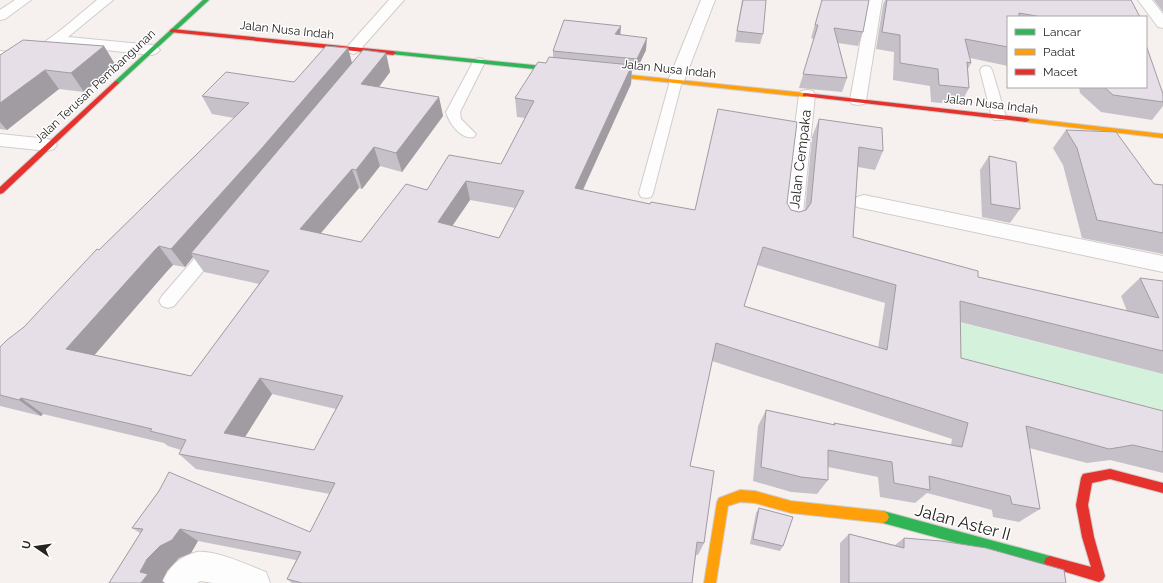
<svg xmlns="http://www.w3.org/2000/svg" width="1163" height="583" viewBox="0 0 1163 583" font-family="Raleway,sans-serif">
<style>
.green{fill:#d4f2db}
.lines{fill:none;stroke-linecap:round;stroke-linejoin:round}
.lane-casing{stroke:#d1cdcb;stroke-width:2}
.street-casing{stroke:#d1cdcb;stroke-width:2}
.fast-casing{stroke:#d1cdcb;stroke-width:2}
.slow-casing{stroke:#d1cdcb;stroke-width:2}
.jam-casing{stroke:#d1cdcb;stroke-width:2}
.lane{fill:#fefdfd;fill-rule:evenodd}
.street{fill:#fefdfd;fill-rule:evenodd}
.fast{fill:#30b455;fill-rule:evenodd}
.slow{fill:#ff9f0a;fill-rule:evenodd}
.jam{fill:#e5322d;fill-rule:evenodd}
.wall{fill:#c6c0c8;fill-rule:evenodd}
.shaded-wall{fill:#a19ca2}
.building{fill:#e6dfe8;stroke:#a19ca2;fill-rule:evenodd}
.labels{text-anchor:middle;stroke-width:3;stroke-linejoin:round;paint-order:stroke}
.far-street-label{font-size:12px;fill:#272422;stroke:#fff}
.street-label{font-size:14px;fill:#272422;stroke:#fff}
.near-street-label{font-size:17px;fill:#272422;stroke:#fff}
</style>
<rect width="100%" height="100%" fill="#f6f1ef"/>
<!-- green -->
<path class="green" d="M 946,319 L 1163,374 L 1163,433 L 947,375 Z"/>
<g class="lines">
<defs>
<g id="lane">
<path d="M 479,58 L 483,59 L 485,62 L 460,112 L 461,119 L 476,134 L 474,137 C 461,140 449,123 446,112 L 473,62 L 475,59 Z"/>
<path d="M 986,66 L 990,67 L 992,70 L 1006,117 L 1004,120 L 994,120 L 992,117 L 980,70 L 982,67 Z"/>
<path d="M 676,77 L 680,78 L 682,81 L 653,193 L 651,197 L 646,198 L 641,197 L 639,193 L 670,81 L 672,78 Z"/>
<path d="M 213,242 L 219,244 L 221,248 L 219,252 L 174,306 L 168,308 L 162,306 L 159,301 L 162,296 L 207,244 Z"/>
</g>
<g id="street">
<path d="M 15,0 L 31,0 L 5,19 L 0,20 L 0,10 Z"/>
<path d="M 97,0 L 113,0 L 68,37 L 152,45 L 157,47 L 160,50 L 157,53 L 152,55 L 58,45 C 39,59 23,63 0,61 L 0,51 C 8,52 17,54 25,52 C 41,49 82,12 97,0 Z"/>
<path d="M 389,0 L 404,0 L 358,52 L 353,54 L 348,52 L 345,49 L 348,46 Z"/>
<path d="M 701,0 L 715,0 L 684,81 L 682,84 L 676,86 L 670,84 L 668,81 Z"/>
<path d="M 868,0 L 882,0 L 866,100 L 864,104 L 858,105 L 852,104 L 850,100 Z"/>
<path d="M 1138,0 L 1152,0 L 1163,14 L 1163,28 L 1158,27 Z"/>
<path d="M 807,90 L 813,91 L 815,95 L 802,222 L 799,227 L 792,229 L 785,227 L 782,222 L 799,95 L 801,91 Z"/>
<path d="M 0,134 L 48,139 L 54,141 L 57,145 L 54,149 L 48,151 L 0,146 Z"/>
<path d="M 864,195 L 1163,256 L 1163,272 L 857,207 L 854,202 L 857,197 Z"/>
<path d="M 197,552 C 216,550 248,565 266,572 L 270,583 L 213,583 L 201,581 L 197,583 L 162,583 C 169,566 179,557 197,552 Z"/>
</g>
<g id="fast">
<path d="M 203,0 L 209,0 L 118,84 L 114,84 L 114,82 Z"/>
<path d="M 393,51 L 563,68 L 566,70 L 563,72 L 391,54 L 391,52 Z"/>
<path d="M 883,511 L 1050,556 L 1054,558 L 1056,562 L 1054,566 L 1050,568 L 883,523 L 879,521 L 877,517 L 879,513 Z"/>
</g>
<g id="slow">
<path d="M 601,72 L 805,93 L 808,95 L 805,97 L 599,75 L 598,74 Z"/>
<path d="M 1024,118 L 1163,134 L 1163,138 L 1026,122 L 1022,120 Z"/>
<path d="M 740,490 L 755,491 L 791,501 L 883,511 L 887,513 L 889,517 L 887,521 L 883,523 L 791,513 L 755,503 L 740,502 L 728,506 L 716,583 L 704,583 L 717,502 L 719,498 Z"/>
</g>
<g id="jam">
<path d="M 172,29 L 393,51 L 396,53 L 393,55 L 170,32 L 170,30 Z"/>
<path d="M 116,81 L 119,83 L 118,84 L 3,193 L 0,194 L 0,187 L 114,82 Z"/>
<path d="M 805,93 L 1026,118 L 1030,120 L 1026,122 L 803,96 L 803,94 Z"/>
<path d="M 1110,469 L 1163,483 L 1163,493 L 1110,479 L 1092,483 L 1088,505 L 1094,537 L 1105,576 L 1103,580 L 1099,582 L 1046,566 L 1044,562 L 1046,558 L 1050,556 L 1091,567 L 1082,537 L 1076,505 L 1081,478 L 1083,474 Z"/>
</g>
</defs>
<!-- lane casing -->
<use href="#lane" class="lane-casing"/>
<!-- street casing -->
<use href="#street" class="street-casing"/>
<!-- fast casing -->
<use href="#fast" class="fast-casing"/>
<!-- slow casing -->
<use href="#slow" class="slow-casing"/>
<!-- jam casing -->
<use href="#jam" class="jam-casing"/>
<!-- lane -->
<use href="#lane" class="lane"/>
<!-- street -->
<use href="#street" class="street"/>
<!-- fast -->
<use href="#fast" class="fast"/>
<!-- slow -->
<use href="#slow" class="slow"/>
<!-- jam -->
<use href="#jam" class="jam"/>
</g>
<!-- wall -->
<g class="wall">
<path d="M 742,0 L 763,34 L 760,44 L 735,42 Z"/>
<path d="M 822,0 L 869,0 L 863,32 L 858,46 L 838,43 L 847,78 L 842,92 L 799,88 L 814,39 L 811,38 Z"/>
<path d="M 885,0 L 1129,0 L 1140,17 L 1008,17 L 1008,66 L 970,58 L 971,63 L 968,69 L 969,88 L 960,105 L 931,102 L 930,86 L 893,80 L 894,52 L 876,49 L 883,5 Z"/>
<path d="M 1154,0 L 1163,0 L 1163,12 Z"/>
<path d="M 621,35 L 646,50 L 636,71 L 632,71 L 631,84 L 583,190 L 650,204 L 695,210 L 787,203 L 791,210 L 799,212 L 805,210 L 812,137 L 819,119 L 883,151 L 875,170 L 858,167 L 853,237 L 978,277 L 1127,311 L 1121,296 L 1140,278 L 1163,281 L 1163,374 L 960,322 L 961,358 L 1163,411 L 1163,473 L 1110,460 L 1087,463 L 1029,448 L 1040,509 L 1019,522 L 993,517 L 992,510 L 927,493 L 915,503 L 880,497 L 878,477 L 828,467 L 828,480 L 817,494 L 791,492 L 753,481 L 758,426 L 766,410 L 834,425 L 834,423 L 951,445 L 952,439 L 712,361 L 690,466 L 704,543 L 698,555 L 696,555 L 692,583 L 292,583 L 287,579 L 296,560 L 198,541 L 191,553 L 179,558 L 167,571 L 162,581 L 165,583 L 109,583 L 140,533 L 132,528 L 159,491 L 310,532 L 330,494 L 196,469 L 179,454 L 181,450 L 168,446 L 164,443 L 43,414 L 41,416 L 0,406 L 0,347 L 24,327 L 99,250 L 234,118 L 212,114 L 202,96 L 294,82 L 348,48 L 352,63 L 386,53 L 390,72 L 379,87 L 439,97 L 443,116 L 402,172 L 380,166 L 362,189 L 359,188 L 321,233 L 361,242 L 427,190 L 501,164 L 525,118 L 517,117 L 515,98 L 546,63 L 553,57 L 553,51 ZM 470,200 L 515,208 L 499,238 L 452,226 ZM 193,257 L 204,272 L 259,284 L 191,376 L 94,355 L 169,269 L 173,265 L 185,267 ZM 757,265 L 885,303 L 878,348 L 744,306 ZM 272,394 L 336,409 L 314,450 L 245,437 Z"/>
<path d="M 104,46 L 116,66 L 84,92 L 59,89 L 7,130 L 0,129 L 0,55 Z"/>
<path d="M 1079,87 L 1146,87 L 1163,94 L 1163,106 L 1152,120 L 1101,112 L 1080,93 Z"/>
<path d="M 1066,130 L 1154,184 L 1163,185 L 1163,254 L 1082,238 L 1063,165 L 1053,148 Z"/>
<path d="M 989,156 L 1020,209 L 1010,223 L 982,217 L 980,170 Z"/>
<path d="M 759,508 L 783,546 L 780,551 L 750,544 L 756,513 Z"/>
<path d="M 849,534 L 895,545 L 904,538 L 1066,583 L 840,583 L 840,543 Z"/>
</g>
<!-- shaded-wall -->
<g class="shaded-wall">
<path d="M 621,26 L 620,38 L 615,34 Z"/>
<path d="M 647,38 L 646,50 L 636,71 L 637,59 Z"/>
<path d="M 104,46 L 116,66 L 84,92 L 71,73 Z"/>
<path d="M 348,48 L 353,67 L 191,253 L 193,257 L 185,267 L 171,249 Z"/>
<path d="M 386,53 L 390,72 L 367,103 L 361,84 Z"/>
<path d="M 632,65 L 631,84 L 575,207 L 575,188 Z"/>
<path d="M 45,70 L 59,89 L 7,130 L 0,122 L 0,103 Z"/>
<path d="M 439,97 L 443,116 L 402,172 L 396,153 Z"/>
<path d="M 374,147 L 380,166 L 362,189 L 356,170 Z"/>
<path d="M 352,169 L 359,188 L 309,247 L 300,229 Z"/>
<path d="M 466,181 L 470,200 L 442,241 L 438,222 Z"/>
<path d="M 159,246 L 173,265 L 169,269 L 85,366 L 66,349 L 155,250 Z"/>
<path d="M 260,378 L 272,394 L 238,448 L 224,433 Z"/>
<path d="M 21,398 L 43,414 L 41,416 L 19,400 Z"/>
<path d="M 180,529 L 198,541 L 191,553 L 179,558 L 167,571 L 162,581 L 165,583 L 141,583 L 140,572 L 147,559 L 160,546 Z"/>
</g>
<!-- building -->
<g class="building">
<path d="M 743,0 L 766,0 L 763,34 L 737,31 Z"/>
<path d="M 822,0 L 869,0 L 863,32 L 834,28 L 847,78 L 803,74 L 818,25 L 815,25 Z"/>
<path d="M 887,0 L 1131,0 L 1140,17 L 1042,17 L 1019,13 L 1019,17 L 1008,17 L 1008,47 L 965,39 L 971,63 L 967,62 L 969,88 L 939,85 L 938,69 L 900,63 L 900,35 L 882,32 Z"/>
<path d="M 564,20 L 621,26 L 615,34 L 647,38 L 637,59 L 553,51 Z"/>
<path d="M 23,40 L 104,46 L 71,73 L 45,70 L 0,103 L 0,55 Z"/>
<path d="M 1146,45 L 1163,94 L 1163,102 L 1113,95 L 1104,87 L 1146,87 Z"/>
<path d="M 326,46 L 348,48 L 262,148 L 171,249 L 159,246 L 155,250 L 66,349 L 191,376 L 269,271 L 191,253 L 363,50 L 386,53 L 361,84 L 439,97 L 396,153 L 374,147 L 356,170 L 352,169 L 300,229 L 361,242 L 406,184 L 427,190 L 449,155 L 501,164 L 534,101 L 515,98 L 538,62 L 546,63 L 549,57 L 632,65 L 575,188 L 650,204 L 651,202 L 695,210 L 718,109 L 797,122 L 787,203 L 791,210 L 799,212 L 806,210 L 811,203 L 819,119 L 882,128 L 883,151 L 859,147 L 853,237 L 978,271 L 978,277 L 1159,318 L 1140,278 L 1163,281 L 1163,351 L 960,301 L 961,358 L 1163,411 L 1163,452 L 1133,445 L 1109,449 L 1026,426 L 1040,509 L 1012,504 L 1010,496 L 929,476 L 930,490 L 894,483 L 892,462 L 828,450 L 828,480 L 801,477 L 761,467 L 766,410 L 835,425 L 834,423 L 962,447 L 968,423 L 716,343 L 690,466 L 714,471 L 704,543 L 697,542 L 692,583 L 302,583 L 287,579 L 301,552 L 180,529 L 172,540 L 160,546 L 147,559 L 140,572 L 148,574 L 141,583 L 109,583 L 143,529 L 132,528 L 159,491 L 169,472 L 310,532 L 335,483 L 179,454 L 186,440 L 150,431 L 152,429 L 21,398 L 19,400 L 0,395 L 0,347 L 7,340 L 24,327 L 97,249 L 99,250 L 249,103 L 202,96 L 226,72 L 294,82 ZM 466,181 L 524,191 L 499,238 L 438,222 ZM 763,247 L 896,285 L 887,350 L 744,306 ZM 260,378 L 343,396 L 314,450 L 224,433 Z"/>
<path d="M 1066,130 L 1116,132 L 1154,184 L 1163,185 L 1163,233 L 1097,220 L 1077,148 Z"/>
<path d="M 989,156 L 1016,162 L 1020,209 L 991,204 Z"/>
<path d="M 759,508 L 793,517 L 783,546 L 753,539 Z"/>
<path d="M 849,534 L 904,548 L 904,538 L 941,541 L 986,548 L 1064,570 L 1066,583 L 849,583 Z"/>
</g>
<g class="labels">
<!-- far-street labels -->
<g class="far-street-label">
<text transform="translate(287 30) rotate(6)" y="4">Jalan Nusa Indah</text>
<text transform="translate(669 69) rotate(6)" y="4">Jalan Nusa Indah</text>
<text transform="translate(95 86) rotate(-43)" y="4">Jalan Terusan Pembangunan</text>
<text transform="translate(991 104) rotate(7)" y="4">Jalan Nusa Indah</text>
</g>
<!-- street labels -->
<g class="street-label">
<text transform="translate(800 159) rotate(-83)" y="5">Jalan Cempaka</text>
</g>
<!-- near-street labels -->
<g class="near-street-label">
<text transform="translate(963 522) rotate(15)" y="6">Jalan Aster II</text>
</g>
</g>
<!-- legend -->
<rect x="1007" y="16" width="140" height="72" fill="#ffffff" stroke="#a9a7a7"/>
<rect x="1015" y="29" width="20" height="6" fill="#30b455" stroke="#a9a7a7"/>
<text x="1043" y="36" font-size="12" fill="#272422">Lancar</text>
<rect x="1015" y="49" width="20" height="6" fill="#ff9f0a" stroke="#a9a7a7"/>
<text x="1043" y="56" font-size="12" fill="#272422">Padat</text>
<rect x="1015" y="69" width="20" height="6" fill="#e5322d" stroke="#a9a7a7"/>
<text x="1043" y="76" font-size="12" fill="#272422">Macet</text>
<!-- north arrow -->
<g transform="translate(36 547) rotate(283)" stroke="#ffffff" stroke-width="3" paint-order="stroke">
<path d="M0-3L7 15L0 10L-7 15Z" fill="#272422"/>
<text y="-6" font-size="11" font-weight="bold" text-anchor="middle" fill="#272422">U</text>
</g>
</svg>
